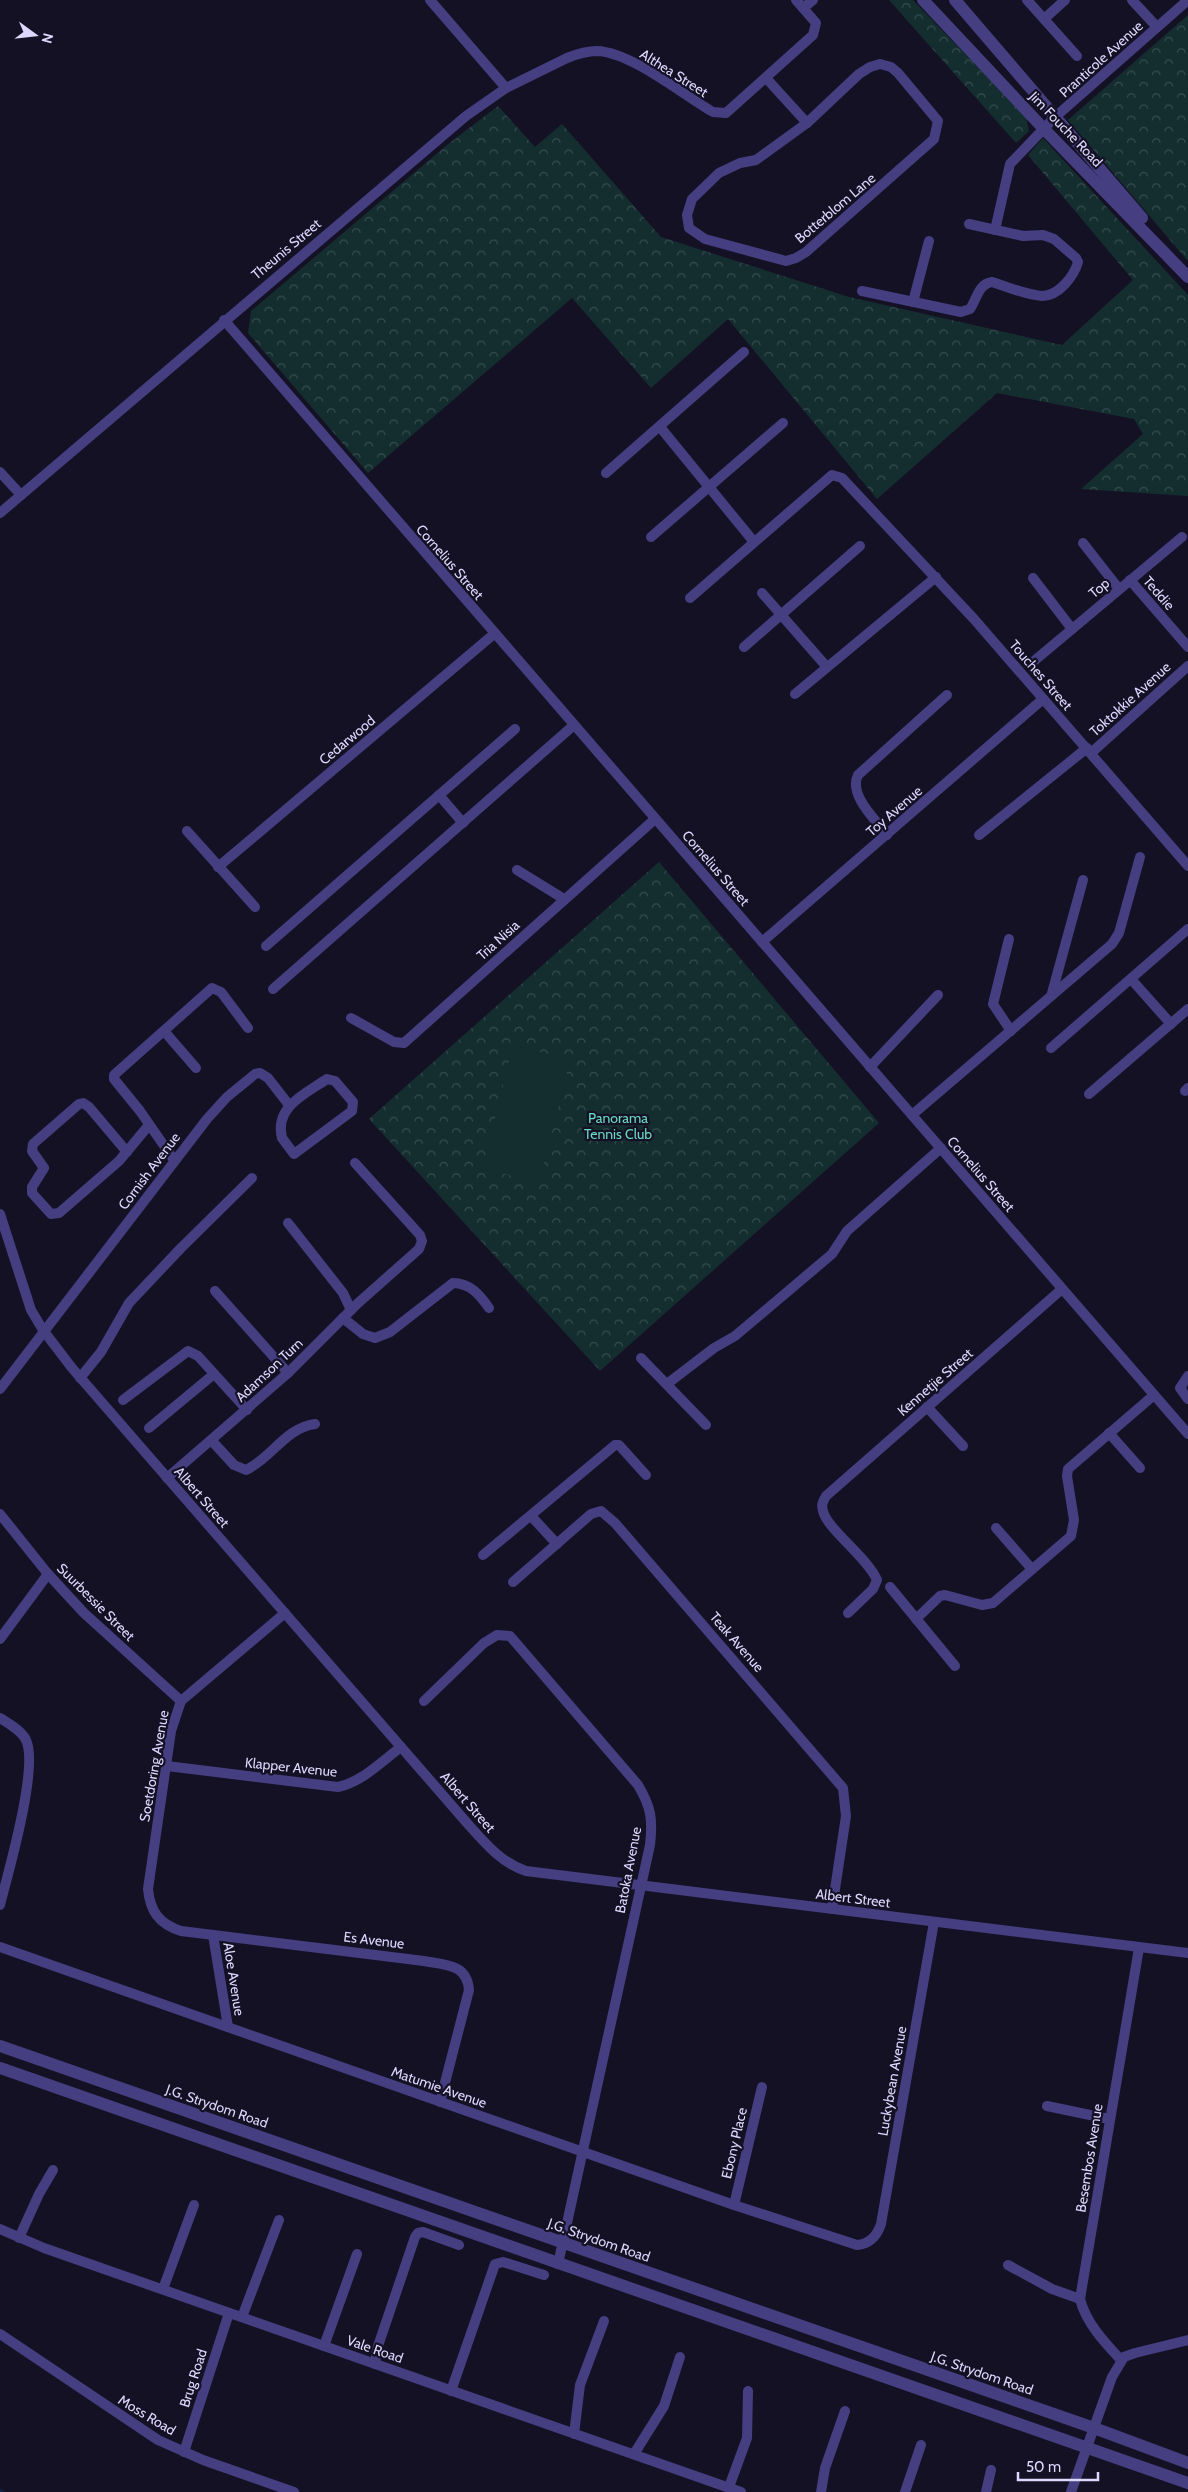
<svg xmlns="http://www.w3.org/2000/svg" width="1188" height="2492" viewBox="0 0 1188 2492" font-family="Cabin,sans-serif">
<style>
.park{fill:url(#park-crowns)}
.pitch{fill:#142e2f}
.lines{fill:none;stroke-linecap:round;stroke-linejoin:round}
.stream{stroke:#102045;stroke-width:3}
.minor{stroke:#453f81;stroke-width:10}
.tertiary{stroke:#453f81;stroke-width:12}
.labels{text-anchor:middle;stroke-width:4.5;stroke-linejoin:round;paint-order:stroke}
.street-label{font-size:14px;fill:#ded7fd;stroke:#151125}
.park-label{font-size:14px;fill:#67d9c3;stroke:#151125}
</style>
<defs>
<pattern id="park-crowns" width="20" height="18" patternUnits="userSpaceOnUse" patternTransform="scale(1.25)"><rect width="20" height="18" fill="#142e2f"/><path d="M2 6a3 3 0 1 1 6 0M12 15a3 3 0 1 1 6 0" fill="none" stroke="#364c4e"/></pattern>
</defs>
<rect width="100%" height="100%" fill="#151125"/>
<!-- park -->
<g class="park">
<path d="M 889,0 L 913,0 L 1026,117 L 1029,131 L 1016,143 Z"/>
<path d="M 1188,15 L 1188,259 L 1187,260 L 1068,120 Z"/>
<path d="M 498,106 L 535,147 L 562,124 L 661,237 L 849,297 L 1062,345 L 1133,280 L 1028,155 L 1043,138 L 1188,295 L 1188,496 L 1081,489 L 1143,434 L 1134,419 L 997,393 L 877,499 L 728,319 L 651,388 L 572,298 L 368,473 L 248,333 L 251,311 L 447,145 Z"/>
<path d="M 659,862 L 879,1123 L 600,1371 L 369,1119 Z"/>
</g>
<!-- pitch -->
<path class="pitch" d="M 513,1045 L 570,1060 L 539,1183 L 483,1168 Z"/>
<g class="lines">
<!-- stream -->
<path class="stream" d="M 0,2490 L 3,2492"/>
<!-- minor -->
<g class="minor">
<path d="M 430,0 L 506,88"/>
<path d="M 1027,0 L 1077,56"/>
<path d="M 1132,0 L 1157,27"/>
<path d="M 803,8 L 813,0"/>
<path d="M 1044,19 L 1065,0"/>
<path d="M 880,64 L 891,67 L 898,73 L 938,121 L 934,139 L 806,252 L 796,258 L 786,261 L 705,239 L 689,228 L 687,215 L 692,199 L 719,173 L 740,163 L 756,160 L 807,123 L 859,74 L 870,67 Z"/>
<path d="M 766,78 L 807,123"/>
<path d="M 995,230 L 1010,164 L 1054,118 L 1188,0"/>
<path d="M 862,291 L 961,312 L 970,309 C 977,299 978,284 992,282 C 1008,287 1026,295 1042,296 C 1059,296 1074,276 1078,262 L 1076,258 L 1054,239 L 1043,235 L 1023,236 L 969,224"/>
<path d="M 913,302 L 929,241"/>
<path d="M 224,320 L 1188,1434"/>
<path d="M 660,427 L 754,542"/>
<path d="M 0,472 L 21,495"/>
<path d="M 606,473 L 744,352"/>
<path d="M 0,513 L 466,116 L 506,88 L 567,58 C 577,54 586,51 597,51 C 631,52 683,95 713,112 L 726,113 L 813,35 L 816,23 L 796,0"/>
<path d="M 651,537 L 783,423"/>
<path d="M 1083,543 L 1119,589"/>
<path d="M 1033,578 L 1072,629"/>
<path d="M 1130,580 L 1188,647"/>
<path d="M 762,593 L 826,666"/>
<path d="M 690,598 L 832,475 L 842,478 L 974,619 L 1188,866"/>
<path d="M 744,647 L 860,546"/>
<path d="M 1034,661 L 1182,537"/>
<path d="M 795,694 L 936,577"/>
<path d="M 1091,753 L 1188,666"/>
<path d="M 439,795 L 463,823"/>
<path d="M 187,831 L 255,907"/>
<path d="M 887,835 C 876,820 848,795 858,775 L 947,695"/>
<path d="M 979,835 L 1087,748"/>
<path d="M 218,867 L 494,634"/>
<path d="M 517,870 L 564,899"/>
<path d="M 1009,939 L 993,1004 L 1011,1031"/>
<path d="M 762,942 L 1043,699"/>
<path d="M 266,946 L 515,729"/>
<path d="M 1131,979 L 1171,1024"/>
<path d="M 273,989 L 574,725"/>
<path d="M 1052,993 L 1083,880"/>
<path d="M 351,1018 L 394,1042 L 404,1043 L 655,819"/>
<path d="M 164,1031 L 196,1068"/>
<path d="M 1051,1048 L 1188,929"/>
<path d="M 870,1067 L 938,995"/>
<path d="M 327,1079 L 335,1081 L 353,1102 L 352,1111 L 294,1154 L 282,1138 C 274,1107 305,1094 327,1079 Z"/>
<path d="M 1185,1091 L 1188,1088"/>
<path d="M 1089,1094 L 1188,1009"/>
<path d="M 912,1115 L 1112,944 L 1119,933 L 1140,857"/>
<path d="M 127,1152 L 89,1107 L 83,1103 L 79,1104 L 33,1144 L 32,1151 L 44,1168 L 32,1187 L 32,1193 L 51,1214 L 59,1213 L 119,1161 L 149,1125"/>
<path d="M 174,1160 L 140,1111 L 114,1079 L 114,1075 L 212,988 L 221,992 L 248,1028"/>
<path d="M 0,1214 L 31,1310 L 43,1330 L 72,1368 L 467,1823 C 484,1842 501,1863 526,1871 L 1188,1953"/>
<path d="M 288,1223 L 343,1293 L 351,1310"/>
<path d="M 215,1291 L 288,1373"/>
<path d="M 343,1318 L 363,1334 L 375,1338 L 390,1332 L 453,1283 C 470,1283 480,1295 489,1308"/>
<path d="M 641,1358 L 706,1425"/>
<path d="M 1188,1376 L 1180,1388 L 1188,1399"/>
<path d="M 80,1378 L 101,1352 L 129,1303 L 181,1248 L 252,1178"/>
<path d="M 667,1384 L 714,1348 L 735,1336 L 832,1254 L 847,1231 L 941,1148"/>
<path d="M 0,1389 L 207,1119 L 227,1097 L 255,1074 L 260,1073 L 268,1078 L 289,1105"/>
<path d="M 123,1400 L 188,1351 L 198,1356 L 247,1410"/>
<path d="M 927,1407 L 963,1446"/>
<path d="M 149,1428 L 214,1374"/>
<path d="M 1109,1433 L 1140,1468"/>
<path d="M 212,1441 L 234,1465 L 246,1470 C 272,1458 285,1428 315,1424"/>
<path d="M 167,1478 L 288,1373 L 357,1304 L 419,1249 L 422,1241 L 420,1235 L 355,1163"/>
<path d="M 0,1514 L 48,1574 L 84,1613 L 181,1701"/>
<path d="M 531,1516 L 557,1544"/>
<path d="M 996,1528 L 1031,1568"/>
<path d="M 483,1555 L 615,1445 L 619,1445 L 646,1475"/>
<path d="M 513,1582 L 591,1514 L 601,1511 L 615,1523 L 843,1788 L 846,1816 L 832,1909"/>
<path d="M 890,1587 L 955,1666"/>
<path d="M 285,1613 L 181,1701 L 171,1731 L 148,1889 C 150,1911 159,1924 181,1931 L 424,1961 C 446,1965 467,1964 469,1990 L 440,2102"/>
<path d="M 848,1613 L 873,1589 L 877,1580 C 868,1558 827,1529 823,1511 C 821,1505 823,1501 826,1496 L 1062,1289"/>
<path d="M 916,1619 L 940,1596 L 945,1595 L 982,1605 L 993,1603 L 1071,1536 L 1074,1520 L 1067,1476 L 1068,1469 L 1154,1395"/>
<path d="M 0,1639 L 48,1574"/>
<path d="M 424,1701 L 484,1643 L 497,1635 L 510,1636 L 638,1785 C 651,1807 653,1819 650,1845 L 558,2264"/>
<path d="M 0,1718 C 9,1724 21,1730 26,1740 C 39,1767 8,1873 0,1905"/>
<path d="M 167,1766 L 338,1787 C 362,1782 382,1761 401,1747"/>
<path d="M 213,1935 L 228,2027"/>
<path d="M 0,1947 L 734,2205 L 857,2245 C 870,2244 877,2236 881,2224 L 934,1922"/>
<path d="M 1047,2106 L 1109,2119"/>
<path d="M 734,2205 L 762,2087"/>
<path d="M 0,2229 L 44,2248 L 741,2492"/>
<path d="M 19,2238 L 39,2194 L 53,2170"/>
<path d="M 1008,2265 L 1052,2289 L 1080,2299"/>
<path d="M 163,2289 L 194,2205"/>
<path d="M 242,2317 L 279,2220"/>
<path d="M 0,2334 L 158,2440 L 203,2460 L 294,2492"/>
<path d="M 324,2346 L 357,2254"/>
<path d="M 1121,2360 C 1105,2343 1086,2323 1080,2299 L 1139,1948"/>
<path d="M 375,2364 L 377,2349 L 415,2237 L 418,2233 L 423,2232 L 459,2245"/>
<path d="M 451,2391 L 495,2264 L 503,2262 L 544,2275"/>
<path d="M 574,2434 L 580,2385 L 604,2321"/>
<path d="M 184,2452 L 229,2313"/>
<path d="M 634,2454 L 664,2406 L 680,2357"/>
<path d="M 729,2487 L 747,2438 L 748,2391"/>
<path d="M 821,2492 L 825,2468 L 845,2411"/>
<path d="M 905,2492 L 921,2445"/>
<path d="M 986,2492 L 991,2470"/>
<path d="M 1071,2492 L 1112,2377 L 1124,2357 L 1135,2353 L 1188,2340"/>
</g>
<!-- tertiary -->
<g class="tertiary">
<path d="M 923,0 L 1044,129 L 1188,277"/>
<path d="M 955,0 L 1142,218"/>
<path d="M 0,2046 L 1094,2428 L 1188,2463"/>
<path d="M 0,2068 L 1188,2483"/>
</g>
</g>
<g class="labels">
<!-- street labels -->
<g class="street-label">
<text transform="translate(1101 59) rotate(-42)" y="5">Pranticole Avenue</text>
<text transform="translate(674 73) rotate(32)" y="5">Althea Street</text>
<text transform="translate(1066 129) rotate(46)" y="5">Jim Fouche Road</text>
<text transform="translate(835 208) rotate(-40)" y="5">Botterblom Lane</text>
<text transform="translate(286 249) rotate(-40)" y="5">Theunis Street</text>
<text transform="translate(450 562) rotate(49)" y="5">Cornelius Street</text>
<text transform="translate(1099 588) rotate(-40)" y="5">Top</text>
<text transform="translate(1159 593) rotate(49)" y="5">Teddie</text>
<text transform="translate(1041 675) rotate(49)" y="5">Touches Street</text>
<text transform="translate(1130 699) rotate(-42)" y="5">Toktokkie Avenue</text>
<text transform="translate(347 740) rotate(-40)" y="5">Cedarwood</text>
<text transform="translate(894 811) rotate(-41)" y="5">Toy Avenue</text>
<text transform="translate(716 868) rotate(49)" y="5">Cornelius Street</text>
<text transform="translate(498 940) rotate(-42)" y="5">Tria Nisia</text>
<text transform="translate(149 1171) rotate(-53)" y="5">Cornish Avenue</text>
<text transform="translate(981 1174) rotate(49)" y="5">Cornelius Street</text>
<text transform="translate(269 1370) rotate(-43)" y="5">Adamson Turn</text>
<text transform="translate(935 1382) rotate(-41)" y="5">Kennetjie Street</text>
<text transform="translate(202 1497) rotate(49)" y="5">Albert Street</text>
<text transform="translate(96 1602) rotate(45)" y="5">Suurbessie Street</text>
<text transform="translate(737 1642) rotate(49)" y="5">Teak Avenue</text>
<text transform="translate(154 1766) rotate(-80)" y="5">Soetdoring Avenue</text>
<text transform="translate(291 1767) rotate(6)" y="5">Klapper Avenue</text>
<text transform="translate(468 1802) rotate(49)" y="5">Albert Street</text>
<text transform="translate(628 1870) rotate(-79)" y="5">Batoka Avenue</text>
<text transform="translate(853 1898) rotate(7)" y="5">Albert Street</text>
<text transform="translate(374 1940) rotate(7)" y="5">Es Avenue</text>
<text transform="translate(234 1979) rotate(81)" y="5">Aloe Avenue</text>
<text transform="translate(892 2081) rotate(-80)" y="5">Luckybean Avenue</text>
<text transform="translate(439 2087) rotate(19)" y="5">Matumie Avenue</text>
<text transform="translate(217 2106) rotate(19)" y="5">J.G. Strydom Road</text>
<text transform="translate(734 2143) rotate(-77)" y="5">Ebony Place</text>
<text transform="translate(1089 2158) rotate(-81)" y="5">Besembos Avenue</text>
<text transform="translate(599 2240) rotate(19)" y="5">J.G. Strydom Road</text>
<text transform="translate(375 2349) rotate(19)" y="5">Vale Road</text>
<text transform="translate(982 2373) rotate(19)" y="5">J.G. Strydom Road</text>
<text transform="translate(193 2378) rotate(-72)" y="5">Brug Road</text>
<text transform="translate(147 2415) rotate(31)" y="5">Moss Road</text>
</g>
<!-- park labels -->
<g class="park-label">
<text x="618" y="1123">Panorama<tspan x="618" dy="16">Tennis Club</tspan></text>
</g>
</g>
<!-- north arrow -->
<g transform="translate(35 35) rotate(105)" stroke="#151125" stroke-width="4" paint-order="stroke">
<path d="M0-4L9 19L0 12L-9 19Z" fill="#ded7fd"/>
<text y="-8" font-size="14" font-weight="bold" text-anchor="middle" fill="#ded7fd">N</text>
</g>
<!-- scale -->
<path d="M1018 2472v8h80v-8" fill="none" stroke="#ded7fd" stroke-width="2.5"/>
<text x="1026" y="2472" font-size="15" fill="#ded7fd" stroke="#151125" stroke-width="4" paint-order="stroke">50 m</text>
</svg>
